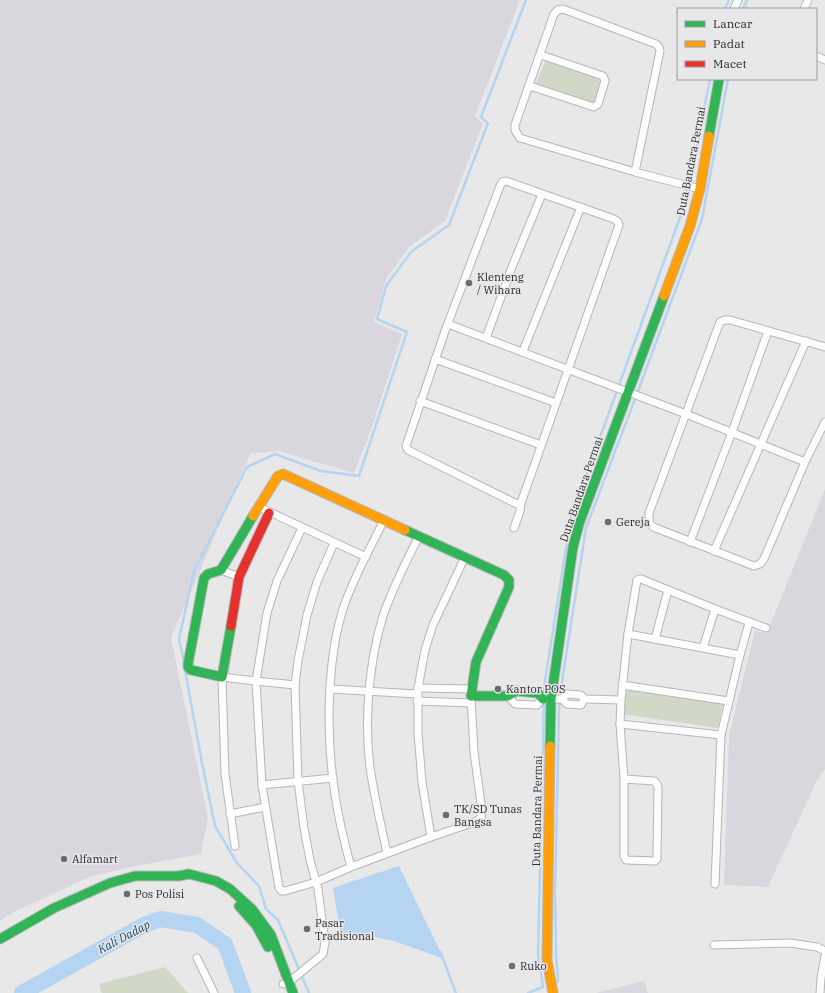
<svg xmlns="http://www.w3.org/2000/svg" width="825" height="993" viewBox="0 0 825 993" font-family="'IBM Plex Serif',serif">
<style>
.built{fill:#d9d7dd}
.green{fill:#d1d9c6}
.water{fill:#b4d4f1}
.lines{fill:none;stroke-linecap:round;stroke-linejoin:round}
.stream{stroke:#b4d4f1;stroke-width:2.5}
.river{stroke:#b4d4f1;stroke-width:16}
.street-casing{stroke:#b6b6b8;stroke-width:9}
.fast-casing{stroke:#b6b6b8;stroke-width:11}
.slow-casing{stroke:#b6b6b8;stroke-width:11}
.jam-casing{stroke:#b6b6b8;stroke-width:11}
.street{stroke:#fcfcfc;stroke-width:7}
.fast{stroke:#30b455;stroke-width:9}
.slow{stroke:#ff9f0a;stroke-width:9}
.jam{stroke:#e5322d;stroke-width:9}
.poi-dot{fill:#6c6c6e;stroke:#e8e7ea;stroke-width:1.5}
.labels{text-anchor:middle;stroke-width:3;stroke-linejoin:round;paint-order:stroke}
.street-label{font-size:11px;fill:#2a2a2b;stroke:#e8e7ea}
.poi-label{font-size:11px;fill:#2a2a2b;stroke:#e8e7ea;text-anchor:start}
.water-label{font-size:12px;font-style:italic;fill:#154a70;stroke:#e8e7ea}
</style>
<rect width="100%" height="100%" fill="#e8e8e9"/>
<!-- built -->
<g class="built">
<path d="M 0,0 L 520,0 L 475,116 L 483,124 L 445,221 L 409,247 L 386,279 L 374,322 L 402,334 L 371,430 L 354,473 L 278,451 L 250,454 L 171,638 L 208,818 L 201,854 L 136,866 L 89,877 L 12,913 L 0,921 Z"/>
<path d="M 825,489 L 825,769 L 817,780 L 768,887 L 724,885 L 729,736 L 755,631 L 767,633 Z"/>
<path d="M 644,981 L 648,993 L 596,993 Z"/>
</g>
<!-- green -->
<g class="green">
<path d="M 546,59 L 604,81 L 595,105 L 536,84 Z"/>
<path d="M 626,690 L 723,704 L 718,728 L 622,714 Z"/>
<path d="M 165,967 L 188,993 L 102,993 L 99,984 Z"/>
</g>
<!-- water -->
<path class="water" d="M 399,866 L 440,951 L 442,958 L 394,941 L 361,934 L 341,935 L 333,888 Z"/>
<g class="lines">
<!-- stream -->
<g class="stream">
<path d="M 725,9 L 729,0"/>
<path d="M 743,9 L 747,0"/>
<path d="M 184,661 L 179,639 L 194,571 L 247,467 L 275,454 L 321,471 L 359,476 L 407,332 L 377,319 L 386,286 L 411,252 L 449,225 L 488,123 L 481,117 L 526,0"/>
<path d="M 185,670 L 202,763 L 215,826 L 237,863 L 259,886 L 266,909 L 278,920 L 309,993"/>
<path d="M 544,695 L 545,681 L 571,517 L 686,201 L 710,79"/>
<path d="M 437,950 L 440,951 L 456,993"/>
<path d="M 554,983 L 558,981 L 556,954 L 555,893 L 559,708 L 563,675 L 586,528 L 635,399 L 702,219 L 728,79"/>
<path d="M 528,993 L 543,987 L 538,954 L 544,702"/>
</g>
<!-- river -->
<path class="river" d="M 22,993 L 144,925 L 161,919 L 197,925 L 225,944 L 243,993"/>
<defs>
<g id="street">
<path d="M 734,9 L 738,0"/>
<path d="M 804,9 L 808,0"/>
<path d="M 816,56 L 825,60"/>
<path d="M 530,86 L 594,107 L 598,104 L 605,81 L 603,76 L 541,55"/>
<path d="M 635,172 L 660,51 L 659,47 L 656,44 L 563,9 L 558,10 L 554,14 L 515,125 L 515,130 L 520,138 L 635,172 L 700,189"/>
<path d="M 448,324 L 686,414 L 805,462"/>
<path d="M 486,338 L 512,267 L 542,194"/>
<path d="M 825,347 L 730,320 L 725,320 L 720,322 L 649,513 L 649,522 L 653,527 L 754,566 L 760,564 L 764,559 L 805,462 L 825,422"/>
<path d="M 523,351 L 581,207"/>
<path d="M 435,359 L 556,403"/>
<path d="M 420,401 L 541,445"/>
<path d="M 259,507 L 366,557"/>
<path d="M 514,528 L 520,511 L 521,503 L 619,225 L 618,222 L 614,219 L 506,181 L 502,182 L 500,186 L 445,331 L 406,446 L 408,450 L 517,504 L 521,503"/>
<path d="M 690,542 L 732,432 L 768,331"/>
<path d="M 714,551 L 806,341"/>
<path d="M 221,570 L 239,577"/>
<path d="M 628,634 L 740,655"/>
<path d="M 655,639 L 668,590"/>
<path d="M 703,648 L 715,609"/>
<path d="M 295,685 L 256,681 L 267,613 L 277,581 L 302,528"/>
<path d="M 622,685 L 729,701"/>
<path d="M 418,688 L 471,689"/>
<path d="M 330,689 L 417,694"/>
<path d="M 508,696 L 515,704 L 537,705 L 542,699"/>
<path d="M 548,699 L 562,699 L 567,704 L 581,705 L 584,699"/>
<path d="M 562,699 L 567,694 L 581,695 L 584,699"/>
<path d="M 584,699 L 621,700"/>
<path d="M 417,701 L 470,703"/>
<path d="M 620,724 L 721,735"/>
<path d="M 624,779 L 654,781 L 657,784 L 658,788 L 657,854 L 657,859 L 655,861 L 626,860 L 624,856 L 624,779 L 620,724 L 621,700 L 628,634 L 637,580 L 641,579 L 715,609 L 766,628"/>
<path d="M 262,785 L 333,778"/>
<path d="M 230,814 L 265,807"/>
<path d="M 431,837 L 475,822 L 481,818 L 482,811 L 474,752 L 471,696"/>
<path d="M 235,846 L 225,774 L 222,677 L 256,681 L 262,785 L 279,888 L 282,891 L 285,891 L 316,882 L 351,867 L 431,837 L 422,782 L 418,733 L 418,688 L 425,650 L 433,625 L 465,557"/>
<path d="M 387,853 C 381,825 374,796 370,767 C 364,719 369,662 383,616 C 392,589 406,562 419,536"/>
<path d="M 351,867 C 344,841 337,814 334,787 C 326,733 327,660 343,609 C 353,578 370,549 384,520"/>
<path d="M 715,884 L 721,735 L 740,655 L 749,623"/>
<path d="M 714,945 L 790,943 L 817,947 L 825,951"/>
<path d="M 197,958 L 214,993"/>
<path d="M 283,984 L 289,982 L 323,954 L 325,942 L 318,889 L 310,860 L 304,828 L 298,781 L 295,685 L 298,661 L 307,615 L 317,582 L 334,543"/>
<path d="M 820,993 L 821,978 L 825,956"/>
</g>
<g id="fast">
<path d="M 709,136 L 719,79"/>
<path d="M 405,530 L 504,575 L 509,580 L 509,587 L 476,662 L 471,696 L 508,696 L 516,691 L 538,693 L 543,699"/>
<path d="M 231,626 L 222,677 L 191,670 L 188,667 L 188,664 L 204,578 L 208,574 L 221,570 L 253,516"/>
<path d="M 550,746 L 551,699 L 573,547 L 579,524 L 664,296"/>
<path d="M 239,906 L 256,925 L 268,947"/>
<path d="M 0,939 L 54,908 L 110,883 L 135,876 L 179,876 L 189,874 L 216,881 L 230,889 L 252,909 L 271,935 L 293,993"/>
</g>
<g id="slow">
<path d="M 664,296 L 690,226 L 700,189 L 709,136"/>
<path d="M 253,516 L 278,476 L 283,474 L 405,530"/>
<path d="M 550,746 L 547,960 L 553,993"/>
</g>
<path id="jam" d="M 231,626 L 239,577 L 269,513"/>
</defs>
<!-- street casing -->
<use href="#street" class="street-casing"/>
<!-- fast casing -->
<use href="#fast" class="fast-casing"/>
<!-- slow casing -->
<use href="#slow" class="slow-casing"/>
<!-- jam casing -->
<use href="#jam" class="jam-casing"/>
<!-- street -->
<use href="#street" class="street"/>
<!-- fast -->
<use href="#fast" class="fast"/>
<!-- slow -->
<use href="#slow" class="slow"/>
<!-- jam -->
<use href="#jam" class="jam"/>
</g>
<!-- markers -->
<g class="poi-dot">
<circle cx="469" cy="283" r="4"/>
<circle cx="608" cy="522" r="4"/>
<circle cx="498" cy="689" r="4"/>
<circle cx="446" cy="815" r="4"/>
<circle cx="64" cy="859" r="4"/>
<circle cx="127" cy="894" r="4"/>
<circle cx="307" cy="929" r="4"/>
<circle cx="512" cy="966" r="4"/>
</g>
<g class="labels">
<!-- street labels -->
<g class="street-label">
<text transform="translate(691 161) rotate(-79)" y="4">Duta Bandara Permai</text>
<text transform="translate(581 489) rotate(-71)" y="4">Duta Bandara Permai</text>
<text transform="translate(537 811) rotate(-89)" y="4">Duta Bandara Permai</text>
</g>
<!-- poi labels -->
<g class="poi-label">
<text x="477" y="281">Klenteng<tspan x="477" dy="13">/ Wihara</tspan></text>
<text x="616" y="526">Gereja</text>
<text x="506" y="693">Kantor POS</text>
<text x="454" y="813">TK/SD Tunas<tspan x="454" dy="13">Bangsa</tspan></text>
<text x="72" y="863">Alfamart</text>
<text x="135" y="898">Pos Polisi</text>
<text x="315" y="927">Pasar<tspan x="315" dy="13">Tradisional</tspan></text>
<text x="520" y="970">Ruko</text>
</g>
<!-- water labels -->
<g class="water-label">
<text transform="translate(124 937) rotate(-28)" y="4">Kali Dadap</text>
</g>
</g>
<!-- legend -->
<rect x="677" y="8" width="140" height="72" fill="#e8e7ea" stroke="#9c9b9e"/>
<rect x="685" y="21" width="20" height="6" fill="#30b455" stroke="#9c9b9e"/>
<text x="713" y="28" font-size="12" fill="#2a2a2b">Lancar</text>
<rect x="685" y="41" width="20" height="6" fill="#ff9f0a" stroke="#9c9b9e"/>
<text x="713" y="48" font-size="12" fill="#2a2a2b">Padat</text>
<rect x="685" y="61" width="20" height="6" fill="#e5322d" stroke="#9c9b9e"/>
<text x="713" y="68" font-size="12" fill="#2a2a2b">Macet</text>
</svg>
